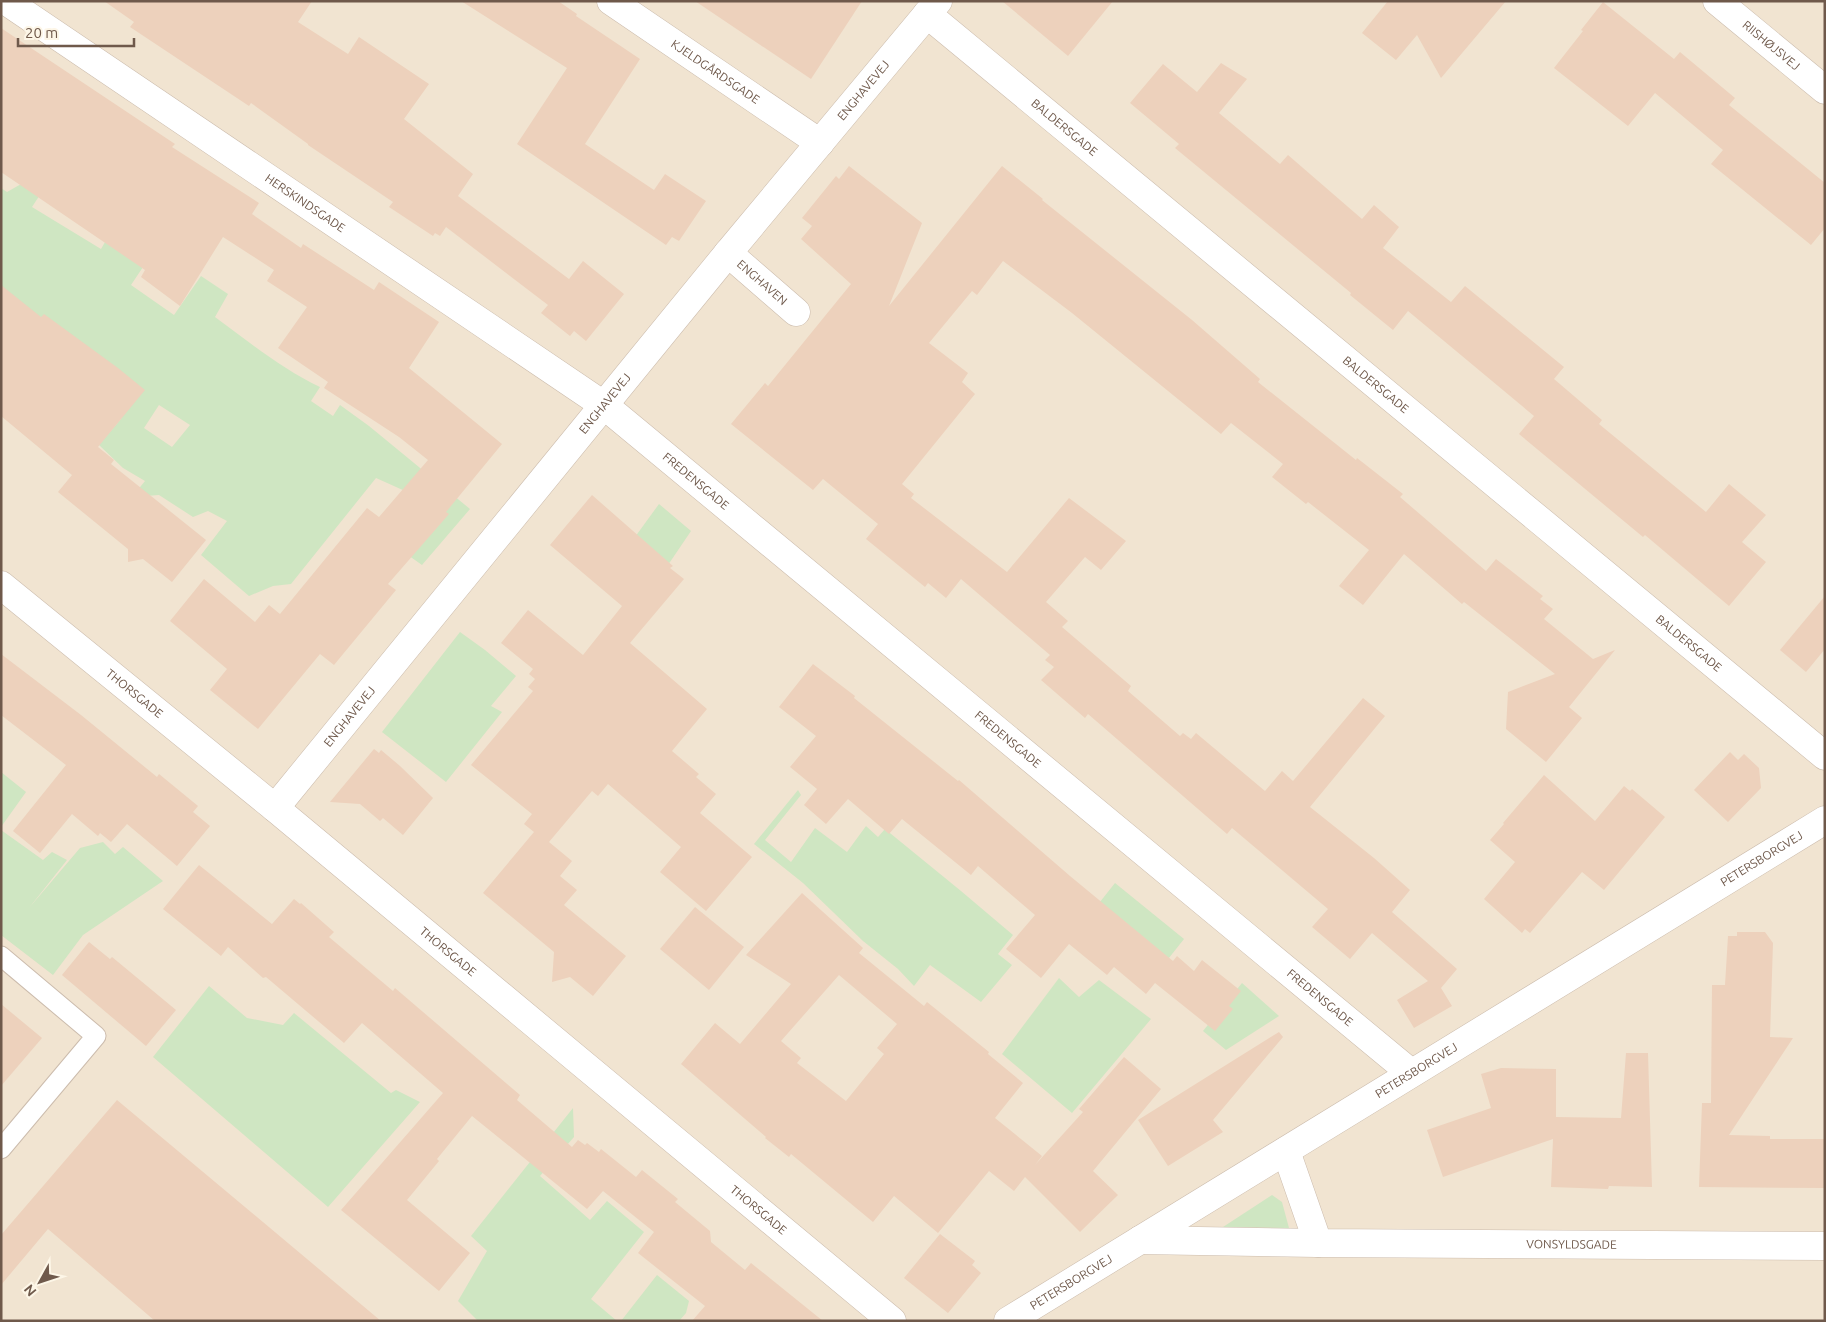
<svg xmlns="http://www.w3.org/2000/svg" width="1826" height="1322" viewBox="0 0 1826 1322" font-family="Ubuntu,sans-serif">
<style>
.residential{fill:#f1e4d1}
.green{fill:#cfe6c2;fill-rule:evenodd}
.building{fill:#edd1bc;fill-rule:evenodd}
.lines{fill:none;stroke-linecap:round;stroke-linejoin:round}
.service-casing{stroke:#ccbcad;stroke-width:21}
.minor-casing{stroke:#ccbcad;stroke-width:29}
.service{stroke:#fff;stroke-width:19}
.minor{stroke:#fff;stroke-width:28}
.labels{text-anchor:middle;stroke-width:4;stroke-linejoin:round;paint-order:stroke}
.street-label{font-size:12px;fill:#6f594b;stroke:#fdf6e7}
</style>
<rect width="100%" height="100%" fill="#faf2e2"/>
<!-- residential -->
<rect class="residential" x="1" y="1" width="1824" height="1320"/>
<!-- green -->
<g class="green">
<path d="M 51,178 L 32,207 L 101,249 L 120,216 L 147,261 L 131,285 L 174,315 L 201,276 L 228,294 L 215,317 C 249,342 282,369 320,387 L 311,401 L 333,416 L 340,405 L 369,426 L 470,509 L 422,565 L 405,553 L 405,491 L 376,478 L 291,584 L 273,586 L 249,596 L 201,555 L 227,521 L 208,511 L 193,517 L 159,495 L 132,497 L 145,481 L 123,468 L 99,445 L 121,419 L 103,403 L 1,295 L 1,188 L 7,192 L 30,179 ZM 159,405 L 190,425 L 172,447 L 144,428 Z"/>
<path d="M 659,504 L 691,531 L 668,565 L 635,537 Z"/>
<path d="M 460,632 L 485,650 L 516,676 L 491,706 L 502,712 L 446,782 L 382,732 Z"/>
<path d="M 1,772 L 26,792 L 1,827 Z"/>
<path d="M 798,790 L 801,795 L 765,840 L 791,862 L 815,828 L 847,852 L 866,826 L 878,837 L 885,829 L 961,891 L 1013,935 L 998,954 L 1012,965 L 981,1002 L 930,965 L 914,986 L 898,969 L 863,941 L 803,883 L 754,844 Z"/>
<path d="M 1,830 L 43,860 L 52,852 L 67,860 L 29,908 L 80,848 L 103,842 L 115,854 L 123,847 L 163,881 L 83,935 L 53,975 L 1,935 Z"/>
<path d="M 1115,883 L 1184,939 L 1153,978 L 1096,907 Z"/>
<path d="M 1059,978 L 1079,997 L 1099,980 L 1151,1019 L 1072,1113 L 1002,1054 Z"/>
<path d="M 1242,983 L 1279,1016 L 1226,1050 L 1203,1031 Z"/>
<path d="M 209,986 L 247,1018 L 283,1025 L 294,1013 L 391,1093 L 396,1090 L 420,1102 L 328,1207 L 153,1057 Z"/>
<path d="M 573,1108 L 574,1137 L 540,1176 L 590,1220 L 607,1201 L 644,1232 L 591,1299 L 617,1321 L 478,1321 L 458,1301 L 487,1251 L 471,1236 Z"/>
<path d="M 1272,1195 L 1282,1202 L 1289,1228 L 1223,1227 Z"/>
<path d="M 657,1275 L 689,1301 L 686,1313 L 679,1321 L 621,1321 Z"/>
</g>
<!-- building -->
<g class="building">
<path d="M 104,1 L 312,1 L 298,22 L 348,54 L 359,37 L 429,84 L 404,119 L 473,174 L 458,196 L 569,279 L 583,261 L 624,294 L 586,341 L 574,331 L 570,336 L 541,313 L 548,305 L 446,227 L 440,236 L 435,233 L 433,236 L 389,207 L 393,202 L 308,145 L 308,144 L 251,103 L 249,106 L 130,27 L 134,22 Z"/>
<path d="M 461,1 L 558,1 L 577,14 L 576,16 L 640,59 L 585,144 L 654,190 L 665,174 L 706,201 L 679,241 L 672,237 L 666,245 L 517,144 L 567,68 Z"/>
<path d="M 695,1 L 862,1 L 811,79 Z"/>
<path d="M 1002,1 L 1113,1 L 1068,56 Z"/>
<path d="M 1388,1 L 1506,1 L 1441,78 L 1417,35 L 1396,60 L 1362,33 Z"/>
<path d="M 1603,2 L 1674,59 L 1680,52 L 1735,98 L 1729,105 L 1825,183 L 1825,228 L 1811,245 L 1711,164 L 1723,150 L 1655,93 L 1628,126 L 1554,68 L 1583,31 L 1581,30 Z"/>
<path d="M 1,28 L 175,144 L 172,147 L 259,203 L 252,214 L 301,248 L 303,244 L 374,290 L 379,282 L 439,322 L 409,368 L 502,444 L 446,512 L 449,514 L 388,584 L 396,590 L 334,665 L 320,654 L 258,729 L 210,690 L 227,669 L 170,621 L 204,579 L 255,622 L 269,605 L 280,614 L 367,508 L 379,517 L 428,460 L 399,437 L 324,388 L 328,382 L 278,348 L 307,307 L 267,281 L 274,270 L 223,237 L 180,306 L 141,277 L 145,270 L 1,172 Z"/>
<path d="M 1221,63 L 1247,79 L 1219,113 L 1280,164 L 1288,155 L 1362,219 L 1374,205 L 1399,227 L 1383,248 L 1451,302 L 1465,286 L 1564,367 L 1554,379 L 1602,420 L 1599,424 L 1706,512 L 1729,484 L 1766,515 L 1742,542 L 1766,562 L 1729,606 L 1645,535 L 1643,537 L 1519,434 L 1534,416 L 1408,311 L 1393,330 L 1350,295 L 1351,293 L 1175,148 L 1179,144 L 1130,103 L 1163,64 L 1197,92 Z"/>
<path d="M 849,166 L 922,223 L 889,306 L 1002,166 L 1043,199 L 1042,200 L 1192,320 L 1260,379 L 1258,382 L 1356,460 L 1357,458 L 1403,494 L 1400,497 L 1486,571 L 1496,559 L 1543,596 L 1540,599 L 1553,609 L 1544,619 L 1593,659 L 1615,650 L 1569,707 L 1582,718 L 1546,762 L 1506,729 L 1508,692 L 1555,674 L 1464,602 L 1462,604 L 1404,554 L 1363,605 L 1339,586 L 1369,550 L 1308,502 L 1306,504 L 1272,477 L 1283,464 L 1231,423 L 1221,434 L 1072,313 L 1003,261 L 977,295 L 972,291 L 929,343 L 968,373 L 962,382 L 975,394 L 902,484 L 914,494 L 911,498 L 1007,572 L 1069,498 L 1126,541 L 1101,570 L 1085,557 L 1046,602 L 1068,621 L 1062,627 L 1131,686 L 1128,691 L 1180,736 L 1183,733 L 1191,739 L 1196,733 L 1265,791 L 1282,771 L 1293,781 L 1363,698 L 1385,716 L 1310,807 L 1374,858 L 1410,890 L 1392,912 L 1457,969 L 1441,988 L 1452,1006 L 1414,1028 L 1397,1000 L 1428,981 L 1372,933 L 1350,959 L 1312,927 L 1328,909 L 1232,828 L 1227,834 L 1088,714 L 1085,718 L 1041,680 L 1054,667 L 1045,660 L 1050,655 L 961,579 L 946,598 L 928,583 L 925,587 L 866,539 L 878,524 L 823,479 L 813,490 L 731,424 L 765,383 L 768,386 L 851,284 L 801,239 L 812,226 L 802,218 L 836,176 L 839,179 Z"/>
<path d="M 1,285 L 41,317 L 44,314 L 118,368 L 145,390 L 98,447 L 114,460 L 111,464 L 206,540 L 172,582 L 143,559 L 128,562 L 128,549 L 58,492 L 72,475 L 1,416 Z"/>
<path d="M 592,495 L 673,566 L 670,568 L 684,579 L 630,643 L 707,709 L 672,751 L 699,774 L 696,777 L 716,794 L 700,813 L 752,857 L 706,911 L 660,872 L 681,847 L 608,784 L 598,796 L 592,791 L 549,842 L 572,861 L 560,876 L 577,890 L 564,905 L 626,956 L 593,996 L 570,977 L 552,982 L 554,952 L 483,893 L 534,832 L 524,824 L 532,814 L 471,765 L 533,691 L 528,687 L 535,679 L 529,674 L 533,669 L 501,643 L 528,610 L 583,655 L 622,606 L 550,545 Z"/>
<path d="M 1825,596 L 1825,649 L 1806,672 L 1780,650 Z"/>
<path d="M 1,654 L 81,715 L 157,777 L 159,774 L 198,806 L 193,812 L 210,826 L 177,866 L 127,824 L 111,842 L 100,833 L 98,836 L 72,814 L 40,853 L 13,831 L 66,765 L 1,715 Z"/>
<path d="M 813,664 L 855,696 L 854,698 L 958,781 L 959,780 L 1070,876 L 1173,961 L 1177,956 L 1194,971 L 1202,960 L 1241,991 L 1229,1006 L 1233,1009 L 1215,1031 L 1155,983 L 1146,994 L 1114,967 L 1107,975 L 1069,944 L 1041,978 L 1006,949 L 1035,915 L 978,866 L 971,875 L 902,819 L 889,834 L 848,799 L 826,824 L 804,805 L 817,789 L 790,767 L 816,736 L 779,707 Z"/>
<path d="M 374,749 L 379,753 L 381,750 L 400,766 L 433,798 L 403,835 L 383,818 L 380,821 L 360,804 L 330,802 Z"/>
<path d="M 1730,752 L 1738,760 L 1744,754 L 1759,768 L 1761,788 L 1728,822 L 1694,790 Z"/>
<path d="M 1544,775 L 1595,821 L 1624,786 L 1630,791 L 1632,789 L 1665,817 L 1604,890 L 1582,872 L 1530,933 L 1525,929 L 1522,933 L 1484,899 L 1515,862 L 1490,840 L 1504,824 L 1503,823 Z"/>
<path d="M 199,865 L 272,924 L 294,899 L 300,904 L 301,903 L 334,932 L 329,937 L 393,991 L 395,988 L 520,1095 L 517,1100 L 572,1147 L 578,1140 L 585,1145 L 587,1143 L 599,1152 L 601,1149 L 636,1177 L 642,1170 L 678,1199 L 675,1202 L 710,1231 L 711,1242 L 745,1270 L 751,1263 L 823,1321 L 692,1321 L 705,1306 L 638,1253 L 654,1232 L 603,1191 L 587,1209 L 472,1116 L 437,1159 L 439,1161 L 407,1200 L 470,1253 L 439,1291 L 341,1210 L 443,1093 L 362,1023 L 344,1043 L 266,977 L 263,978 L 228,947 L 221,956 L 163,909 Z"/>
<path d="M 802,893 L 863,948 L 859,953 L 924,1006 L 927,1002 L 989,1052 L 988,1054 L 1023,1083 L 995,1118 L 1042,1156 L 1035,1165 L 1083,1112 L 1079,1109 L 1124,1057 L 1161,1089 L 1093,1171 L 1118,1195 L 1080,1232 L 1025,1177 L 1014,1191 L 989,1171 L 938,1233 L 894,1196 L 873,1222 L 791,1154 L 789,1157 L 765,1138 L 766,1137 L 681,1064 L 715,1023 L 740,1044 L 791,984 L 746,955 ZM 839,975 L 897,1024 L 877,1048 L 884,1054 L 846,1101 L 797,1063 L 801,1058 L 781,1041 Z"/>
<path d="M 695,907 L 744,947 L 709,990 L 660,949 Z"/>
<path d="M 1737,932 L 1765,932 L 1773,943 L 1770,1037 L 1793,1038 L 1729,1135 L 1770,1136 L 1770,1139 L 1825,1139 L 1825,1188 L 1699,1187 L 1702,1103 L 1711,1103 L 1712,985 L 1725,985 L 1728,936 L 1737,936 Z"/>
<path d="M 89,942 L 110,959 L 112,957 L 176,1010 L 146,1046 L 62,975 Z"/>
<path d="M 1,1004 L 42,1038 L 1,1086 Z"/>
<path d="M 1279,1032 L 1283,1037 L 1213,1120 L 1223,1132 L 1168,1166 L 1138,1120 Z"/>
<path d="M 1626,1053 L 1648,1053 L 1652,1187 L 1609,1186 L 1608,1189 L 1551,1187 L 1553,1139 L 1443,1177 L 1427,1130 L 1491,1108 L 1481,1074 L 1501,1068 L 1556,1069 L 1556,1117 L 1621,1118 Z"/>
<path d="M 117,1100 L 233,1197 L 381,1321 L 155,1321 L 48,1229 L 1,1285 L 1,1235 Z"/>
<path d="M 940,1234 L 975,1261 L 972,1265 L 981,1273 L 948,1313 L 904,1278 Z"/>
</g>
<g class="lines">
<defs>
<path id="service" d="M 1,956 L 96,1036 L 1,1149"/>
<g id="minor">
<path id="s1" d="M 6,1 L 605,406 L 1411,1073"/>
<path id="s2" d="M 611,1 L 820,143"/>
<path id="s3" d="M 1717,1 L 1825,90"/>
<path id="s4" d="M 927,14 L 1825,756"/>
<path id="s5" d="M 728,253 L 796,312"/>
<path id="s6" d="M 1,585 L 275,808 L 892,1321"/>
<path id="s7" d="M 275,808 L 728,253 L 938,1"/>
<path id="s8" d="M 1286,1151 L 1318,1243 L 1825,1246"/>
<path d="M 1140,1240 L 1318,1243"/>
<path id="s9" d="M 1008,1321 L 1825,820"/>
</g>
</defs>
<!-- service casing -->
<use href="#service" class="service-casing"/>
<!-- minor casing -->
<use href="#minor" class="minor-casing"/>
<!-- service -->
<use href="#service" class="service"/>
<!-- minor -->
<use href="#minor" class="minor"/>
</g>
<g class="labels">
<!-- street labels -->
<g class="street-label">
<text dy="4" stroke="none"><textPath href="#s3" startOffset="70">RIISHØJSVEJ</textPath></text>
<text dy="4" stroke="none"><textPath href="#s2" startOffset="126">KJELDGÅRDSGADE</textPath></text>
<text dy="4" stroke="none"><textPath href="#s7" startOffset="928">ENGHAVEVEJ</textPath></text>
<text dy="4" stroke="none"><textPath href="#s4" startOffset="178">BALDERSGADE</textPath></text>
<text dy="4" stroke="none"><textPath href="#s1" startOffset="361">HERSKINDSGADE</textPath></text>
<text dy="4" stroke="none"><textPath href="#s5" startOffset="45">ENGHAVEN</textPath></text>
<text dy="4" stroke="none"><textPath href="#s4" startOffset="582">BALDERSGADE</textPath></text>
<text dy="4" stroke="none"><textPath href="#s7" startOffset="522">ENGHAVEVEJ</textPath></text>
<text dy="4" stroke="none"><textPath href="#s1" startOffset="841">FREDENSGADE</textPath></text>
<text dy="4" stroke="none"><textPath href="#s4" startOffset="988">BALDERSGADE</textPath></text>
<text dy="4" stroke="none"><textPath href="#s6" startOffset="172">THORSGADE</textPath></text>
<text dy="4" stroke="none"><textPath href="#s7" startOffset="118">ENGHAVEVEJ</textPath></text>
<text dy="4" stroke="none"><textPath href="#s1" startOffset="1246">FREDENSGADE</textPath></text>
<text dy="4" stroke="none"><textPath href="#s9" startOffset="884">PETERSBORGVEJ</textPath></text>
<text dy="4" stroke="none"><textPath href="#s6" startOffset="578">THORSGADE</textPath></text>
<text dy="4" stroke="none"><textPath href="#s1" startOffset="1651">FREDENSGADE</textPath></text>
<text dy="4" stroke="none"><textPath href="#s9" startOffset="479">PETERSBORGVEJ</textPath></text>
<text dy="4" stroke="none"><textPath href="#s6" startOffset="982">THORSGADE</textPath></text>
<text dy="4" stroke="none"><textPath href="#s8" startOffset="351">VONSYLDSGADE</textPath></text>
<text dy="4" stroke="none"><textPath href="#s9" startOffset="74">PETERSBORGVEJ</textPath></text>
</g>
</g>
<!-- border -->
<rect width="1826" height="1322" fill="none" stroke="#6f594b" stroke-width="5"/>
<!-- north arrow -->
<g transform="translate(40 1282) rotate(230)" stroke="#fdf6e7" stroke-width="4" paint-order="stroke">
<path d="M0-4L9 19L0 12L-9 19Z" fill="#6f594b"/>
<text y="-8" font-size="14" font-weight="bold" text-anchor="middle" fill="#6f594b">N</text>
</g>
<!-- scale -->
<path d="M18 38v8h116v-8" fill="none" stroke="#6f594b" stroke-width="2.5"/>
<text x="25" y="38" font-size="15" fill="#6f594b" stroke="#fdf6e7" stroke-width="4" paint-order="stroke">20 m</text>
</svg>
